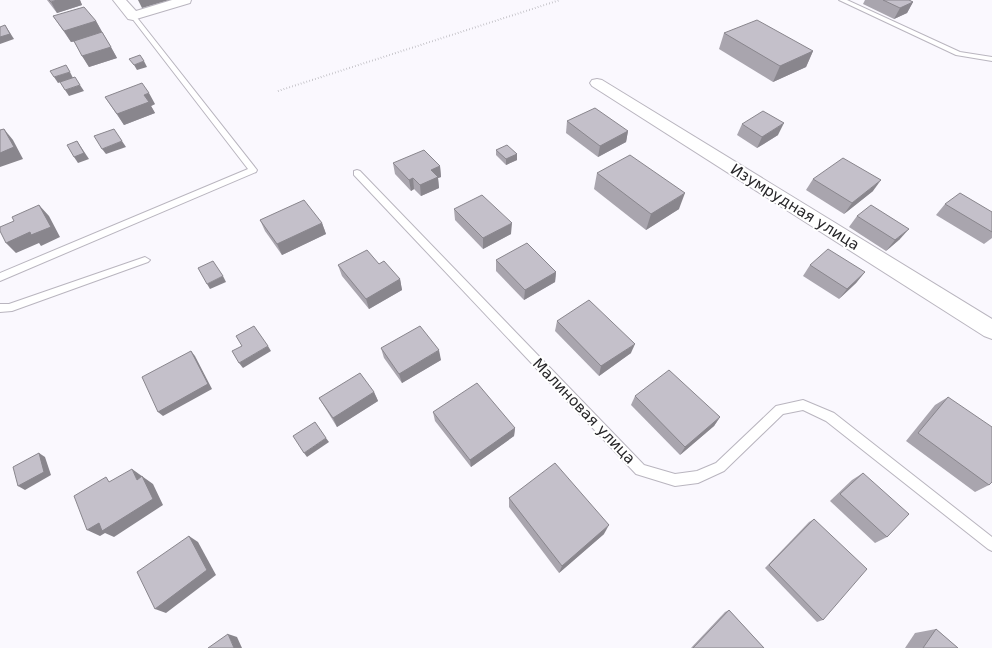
<svg xmlns="http://www.w3.org/2000/svg" width="992" height="648" viewBox="0 0 992 648" font-family="'DejaVu Sans',sans-serif">
<style>
.lines{fill:none;stroke-linecap:round;stroke-linejoin:round}
.lane-casing{stroke:#b9b5bf;stroke-width:2}
.street-casing{stroke:#b9b5bf;stroke-width:2}
.path{stroke:#a1a0a5;stroke-width:2;stroke-dasharray:0.5 2.5;stroke-linecap:butt}
.lane{fill:#fff;fill-rule:evenodd}
.street{fill:#fff;fill-rule:evenodd}
.wall{fill:#a9a5ae}
.shaded-wall{fill:#89868d}
.building{fill:#c4c0ca;stroke:#89868d}
.labels{text-anchor:middle;stroke-width:4;stroke-linejoin:round;paint-order:stroke}
.street-label{font-size:15px;fill:#272629;stroke:#fff}
</style>
<rect width="100%" height="100%" fill="#faf8fe"/>
<g class="lines">
<defs>
<g id="lane">
<path d="M 839,0 L 847,0 L 960,52 L 992,57 L 992,61 L 956,55 Z"/>
<path d="M 131,15 L 135,15 L 257,170 L 256,172 L 0,281 L 0,273 L 248,169 L 131,17 Z"/>
<path d="M 357,170 L 360,171 L 644,465 L 675,474 L 697,471 L 716,463 L 776,406 L 803,400 L 834,413 L 992,537 L 992,551 L 988,549 L 826,421 L 803,410 L 783,414 L 724,471 L 698,483 L 675,486 L 636,474 L 354,175 L 354,171 Z"/>
<path d="M 145,257 L 150,260 L 148,262 L 12,311 L 0,312 L 0,304 L 9,304 Z"/>
</g>
<g id="street">
<path d="M 113,0 L 126,0 L 136,11 L 172,0 L 191,0 L 190,3 L 133,20 L 128,19 Z"/>
<path d="M 597,79 L 602,80 L 992,319 L 992,339 L 984,336 L 592,86 L 590,83 L 592,80 Z"/>
</g>
</defs>
<!-- lane casing -->
<use href="#lane" class="lane-casing"/>
<!-- street casing -->
<use href="#street" class="street-casing"/>
<!-- path -->
<path class="path" d="M 278,91 L 560,0"/>
<!-- lane -->
<use href="#lane" class="lane"/>
<!-- street -->
<use href="#street" class="street"/>
</g>
<!-- wall -->
<g class="wall">
<path d="M 47,0 L 80,0 L 82,5 L 57,13 Z"/>
<path d="M 865,0 L 909,0 L 913,2 L 907,13 L 894,19 L 863,4 Z"/>
<path d="M 53,16 L 96,21 L 117,58 L 89,67 L 74,42 L 71,42 Z"/>
<path d="M 724,33 L 813,51 L 806,67 L 773,82 L 719,49 Z"/>
<path d="M 105,97 L 155,104 L 151,106 L 155,113 L 124,125 Z"/>
<path d="M 567,121 L 628,131 L 626,142 L 598,157 L 566,133 Z"/>
<path d="M 742,124 L 778,135 L 757,148 L 737,135 Z"/>
<path d="M 496,150 L 517,154 L 517,160 L 506,165 L 496,155 Z"/>
<path d="M 393,163 L 440,166 L 441,177 L 438,178 L 439,188 L 421,196 L 414,189 L 411,191 L 395,174 Z"/>
<path d="M 597,173 L 679,209 L 646,230 L 594,189 Z"/>
<path d="M 813,179 L 873,191 L 844,214 L 806,190 Z"/>
<path d="M 945,204 L 992,212 L 992,238 L 984,244 L 936,215 Z"/>
<path d="M 454,209 L 511,234 L 483,249 L 455,220 Z"/>
<path d="M 857,216 L 900,239 L 886,251 L 849,227 Z"/>
<path d="M 260,220 L 322,223 L 326,234 L 282,255 L 265,231 Z"/>
<path d="M 496,260 L 556,272 L 555,282 L 524,300 L 496,271 Z"/>
<path d="M 379,264 L 400,279 L 402,290 L 369,309 L 342,276 L 338,265 Z"/>
<path d="M 810,265 L 865,272 L 856,283 L 839,299 L 803,276 Z"/>
<path d="M 557,321 L 631,353 L 599,376 L 555,331 Z"/>
<path d="M 381,348 L 441,360 L 402,383 L 384,358 Z"/>
<path d="M 374,392 L 378,401 L 337,427 L 319,398 Z"/>
<path d="M 635,396 L 720,417 L 714,426 L 680,455 L 631,405 Z"/>
<path d="M 948,397 L 989,485 L 975,492 L 906,441 L 935,405 Z"/>
<path d="M 433,412 L 515,428 L 514,436 L 471,467 L 435,421 Z"/>
<path d="M 863,473 L 887,537 L 875,543 L 830,501 L 852,480 Z"/>
<path d="M 509,498 L 604,534 L 559,573 L 509,507 Z"/>
<path d="M 814,519 L 823,620 L 817,622 L 765,568 L 809,522 Z"/>
<path d="M 729,610 L 764,648 L 691,648 L 725,612 Z"/>
<path d="M 936,629 L 958,648 L 905,648 L 915,633 Z"/>
</g>
<!-- shaded-wall -->
<g class="shaded-wall">
<path d="M 57,0 L 80,0 L 82,5 L 57,13 L 51,2 Z"/>
<path d="M 138,0 L 169,0 L 142,8 Z"/>
<path d="M 913,2 L 907,13 L 894,19 L 900,8 Z"/>
<path d="M 96,21 L 102,32 L 71,42 L 64,31 Z"/>
<path d="M 5,25 L 14,39 L 0,44 L 0,37 Z"/>
<path d="M 111,47 L 117,58 L 89,67 L 82,56 Z"/>
<path d="M 813,51 L 806,67 L 773,82 L 780,66 Z"/>
<path d="M 144,61 L 147,67 L 137,70 L 134,65 Z"/>
<path d="M 70,72 L 73,78 L 58,83 L 54,77 Z"/>
<path d="M 80,85 L 84,91 L 69,96 L 65,90 Z"/>
<path d="M 149,93 L 155,104 L 151,106 L 155,113 L 124,125 L 117,114 L 144,95 Z"/>
<path d="M 784,123 L 778,135 L 757,148 L 762,137 Z"/>
<path d="M 4,129 L 13,140 L 23,159 L 0,167 L 0,153 Z"/>
<path d="M 628,131 L 626,142 L 598,157 L 600,146 Z"/>
<path d="M 77,141 L 89,159 L 78,163 L 74,157 Z"/>
<path d="M 122,141 L 126,147 L 106,154 L 102,149 Z"/>
<path d="M 517,154 L 517,160 L 506,165 L 506,159 Z"/>
<path d="M 440,166 L 441,177 L 438,178 L 439,188 L 421,196 L 420,185 L 431,170 Z"/>
<path d="M 413,178 L 414,189 L 411,191 L 409,180 Z"/>
<path d="M 881,180 L 873,191 L 844,214 L 852,203 Z"/>
<path d="M 685,193 L 679,209 L 646,230 L 651,214 Z"/>
<path d="M 39,205 L 49,216 L 60,237 L 41,246 L 39,243 L 16,253 L 6,243 Z"/>
<path d="M 322,223 L 326,234 L 282,255 L 277,244 Z"/>
<path d="M 512,223 L 511,234 L 483,249 L 483,238 Z"/>
<path d="M 909,229 L 900,239 L 886,251 L 895,240 Z"/>
<path d="M 556,272 L 555,282 L 524,300 L 525,290 Z"/>
<path d="M 865,272 L 856,283 L 839,299 L 847,289 Z"/>
<path d="M 223,276 L 226,282 L 210,289 L 207,284 Z"/>
<path d="M 400,279 L 402,290 L 369,309 L 366,299 Z"/>
<path d="M 635,344 L 631,353 L 599,376 L 601,366 Z"/>
<path d="M 268,346 L 271,351 L 243,368 L 239,363 Z"/>
<path d="M 439,350 L 441,360 L 402,383 L 399,374 Z"/>
<path d="M 191,351 L 195,356 L 212,389 L 163,416 L 158,412 Z"/>
<path d="M 374,392 L 378,401 L 337,427 L 333,418 Z"/>
<path d="M 720,417 L 714,426 L 680,455 L 685,447 Z"/>
<path d="M 515,428 L 514,436 L 471,467 L 470,460 Z"/>
<path d="M 326,438 L 329,442 L 307,457 L 304,453 Z"/>
<path d="M 39,453 L 45,457 L 51,475 L 25,490 L 18,486 Z"/>
<path d="M 132,469 L 153,484 L 163,505 L 114,537 L 105,533 L 100,536 L 87,530 L 137,480 Z"/>
<path d="M 609,525 L 604,534 L 559,573 L 562,566 Z"/>
<path d="M 189,536 L 198,542 L 216,575 L 166,613 L 155,609 Z"/>
<path d="M 228,634 L 237,637 L 242,648 L 234,648 Z"/>
</g>
<!-- building -->
<g class="building">
<path d="M 49,0 L 57,0 L 51,2 Z"/>
<path d="M 883,0 L 909,0 L 913,2 L 900,8 Z"/>
<path d="M 84,7 L 96,21 L 64,31 L 53,16 Z"/>
<path d="M 757,20 L 813,51 L 780,66 L 724,33 Z"/>
<path d="M 5,25 L 10,34 L 0,37 L 0,27 Z"/>
<path d="M 102,32 L 111,47 L 82,56 L 74,41 Z"/>
<path d="M 140,55 L 144,61 L 134,65 L 129,59 Z"/>
<path d="M 66,65 L 70,72 L 54,77 L 50,71 Z"/>
<path d="M 75,77 L 80,85 L 65,90 L 60,82 Z"/>
<path d="M 142,83 L 149,93 L 144,95 L 149,102 L 117,114 L 105,97 Z"/>
<path d="M 595,108 L 628,131 L 600,146 L 567,121 Z"/>
<path d="M 763,111 L 784,123 L 762,137 L 742,124 Z"/>
<path d="M 4,129 L 14,147 L 0,153 L 0,130 Z"/>
<path d="M 114,129 L 122,141 L 102,149 L 94,136 Z"/>
<path d="M 77,141 L 84,153 L 74,157 L 67,145 Z"/>
<path d="M 507,145 L 517,154 L 506,159 L 496,150 Z"/>
<path d="M 424,150 L 440,166 L 431,170 L 438,177 L 420,185 L 413,178 L 409,180 L 393,163 Z"/>
<path d="M 630,155 L 685,193 L 651,214 L 597,173 Z"/>
<path d="M 843,158 L 881,180 L 852,203 L 813,179 Z"/>
<path d="M 960,193 L 992,212 L 992,232 L 945,204 Z"/>
<path d="M 482,195 L 512,223 L 483,238 L 454,209 Z"/>
<path d="M 304,200 L 322,223 L 277,244 L 260,220 Z"/>
<path d="M 39,205 L 51,227 L 31,235 L 30,232 L 6,243 L 0,231 L 0,227 L 14,221 L 12,217 Z"/>
<path d="M 871,205 L 909,229 L 895,240 L 857,216 Z"/>
<path d="M 527,243 L 556,272 L 525,290 L 496,260 Z"/>
<path d="M 828,249 L 865,272 L 847,289 L 810,265 Z"/>
<path d="M 367,250 L 379,264 L 384,261 L 400,279 L 366,299 L 338,265 Z"/>
<path d="M 213,261 L 223,276 L 207,284 L 198,268 Z"/>
<path d="M 589,300 L 635,344 L 601,366 L 557,321 Z"/>
<path d="M 254,326 L 268,346 L 239,363 L 232,351 L 242,346 L 236,336 Z"/>
<path d="M 420,326 L 439,350 L 399,374 L 381,348 Z"/>
<path d="M 191,351 L 208,384 L 158,412 L 142,377 Z"/>
<path d="M 669,370 L 720,417 L 685,447 L 635,396 Z"/>
<path d="M 360,373 L 374,392 L 333,418 L 319,398 Z"/>
<path d="M 477,383 L 515,428 L 470,460 L 433,412 Z"/>
<path d="M 948,397 L 992,427 L 992,482 L 989,485 L 918,433 Z"/>
<path d="M 315,422 L 326,438 L 304,453 L 293,436 Z"/>
<path d="M 39,453 L 44,472 L 18,486 L 13,467 Z"/>
<path d="M 555,463 L 609,525 L 562,566 L 509,498 Z"/>
<path d="M 132,469 L 137,480 L 142,476 L 153,499 L 102,531 L 99,523 L 87,530 L 74,496 L 106,477 L 109,482 Z"/>
<path d="M 863,473 L 909,514 L 887,537 L 840,494 Z"/>
<path d="M 814,519 L 867,569 L 823,620 L 769,565 Z"/>
<path d="M 189,536 L 207,570 L 155,609 L 137,572 Z"/>
<path d="M 729,610 L 764,648 L 693,648 Z"/>
<path d="M 936,629 L 958,648 L 923,648 Z"/>
<path d="M 228,634 L 234,648 L 208,648 Z"/>
</g>
<g class="labels">
<!-- street labels -->
<g class="street-label">
<text transform="translate(795 207) rotate(32)" y="5">Изумрудная улица</text>
<text transform="translate(584 411) rotate(46)" y="5">Малиновая улица</text>
</g>
</g>
</svg>
